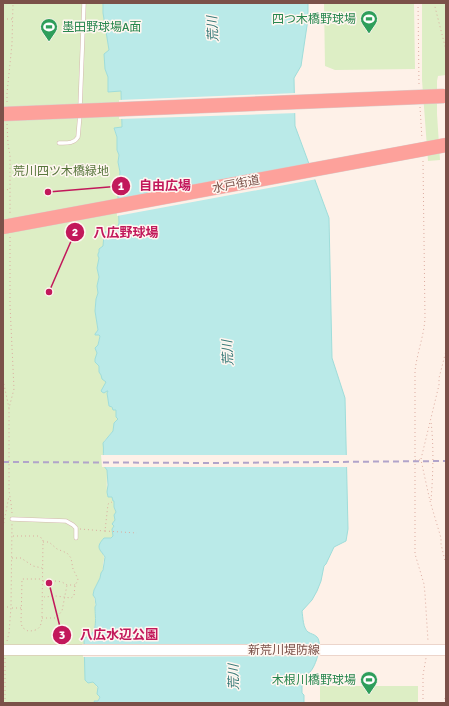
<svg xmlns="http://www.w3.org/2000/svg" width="449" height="706" viewBox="0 0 449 706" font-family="Signika,'Noto Sans JP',sans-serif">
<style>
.green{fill:#ddeec5}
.water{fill:#baeae8;stroke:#9fddda}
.pier{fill:#fef1e8}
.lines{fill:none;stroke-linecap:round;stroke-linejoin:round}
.lane-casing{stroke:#d4b8af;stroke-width:4.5}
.path{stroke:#dcab9f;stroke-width:1;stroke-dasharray:1 3;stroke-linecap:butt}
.lane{stroke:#fff;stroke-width:3.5}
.rail{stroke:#b1a4ca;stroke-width:2;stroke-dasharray:6 4;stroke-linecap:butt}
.secondary-bridge-casing{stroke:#dab9ae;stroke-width:11;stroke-linecap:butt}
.highway-bridge-casing{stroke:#dacecc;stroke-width:15;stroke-linecap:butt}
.secondary-bridge{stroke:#fff;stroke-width:10}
.highway-bridge{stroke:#fda19b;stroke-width:14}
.labels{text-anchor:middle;stroke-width:3;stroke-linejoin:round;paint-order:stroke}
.leisure-label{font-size:12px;fill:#27864d;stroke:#fff6f0;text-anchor:end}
.park-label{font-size:12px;fill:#57763b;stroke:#fff6f0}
.street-label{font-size:12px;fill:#7b5149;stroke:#fff6f0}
.water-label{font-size:13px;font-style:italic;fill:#387a78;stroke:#fff6f0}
.leader{fill:none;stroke:#c2185b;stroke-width:1.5}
.callout-dot{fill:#c2185b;stroke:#fff6f0;stroke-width:1.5}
.mark-label{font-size:12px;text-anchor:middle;font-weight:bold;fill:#fff}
.callout-label{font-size:13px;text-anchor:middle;font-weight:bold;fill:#c2185b;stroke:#fff6f0;stroke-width:3;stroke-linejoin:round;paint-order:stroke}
</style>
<rect width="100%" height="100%" fill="#fef1e8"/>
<!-- green -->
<g class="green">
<path d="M 3,3 L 103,3 L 103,13 L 109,50 L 105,69 L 108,77 L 108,92 L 121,90 L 122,128 L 114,129 L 117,137 L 117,150 L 119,155 L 118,162 L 120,172 L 118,198 L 119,223 L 117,229 L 110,231 L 104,235 L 103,247 L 99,252 L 100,257 L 97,268 L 99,277 L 97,286 L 98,293 L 96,299 L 95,311 L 98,330 L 97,332 L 100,336 L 98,343 L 98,345 L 95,348 C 96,349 97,352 97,353 C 96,359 94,362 99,366 L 99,372 L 106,382 L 107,391 L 108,391 L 107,394 L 109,406 L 116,410 L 116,417 L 118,419 L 114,423 L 113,431 L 104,441 C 105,451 100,462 107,470 C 107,479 106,489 108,497 L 112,497 L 114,501 L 114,507 L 116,512 L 114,526 L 112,529 L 113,536 L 109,539 L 101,552 C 107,557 102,562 103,568 C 102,572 101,574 100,578 C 99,582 95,586 94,590 C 92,595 96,600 95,607 C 95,620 98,626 89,637 L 93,682 C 99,688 101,694 98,701 L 95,701 L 95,703 L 3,703 Z"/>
<path d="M 324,3 L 414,3 L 415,69 L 335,70 L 325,66 Z"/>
<path d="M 422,3 L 446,3 L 446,75 L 438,76 L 437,81 L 437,114 L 440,160 L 428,161 L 422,80 Z"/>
<rect x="320" y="686" width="98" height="17"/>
</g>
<!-- water -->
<path class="water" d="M 103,3 L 308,3 L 308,19 L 301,66 L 294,78 L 295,126 L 329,218 L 332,358 L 345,398 L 348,529 L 346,541 L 334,547 L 326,564 L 324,566 L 321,581 L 317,591 L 312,600 L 302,611 C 303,618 303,628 308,632 C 311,634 314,634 317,637 C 323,643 316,666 310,672 C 308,674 305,674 302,676 L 302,693 L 304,695 L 304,703 L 95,703 L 94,701 L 98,701 L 100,697 L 97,694 L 98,687 L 93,682 L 88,683 L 85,680 L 84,638 C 99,635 95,618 95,607 L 96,605 L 95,598 L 93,595 L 94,590 L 100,578 L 101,573 L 103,570 L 105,557 C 100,549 95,548 104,538 L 111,538 L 113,536 L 112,529 L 114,526 L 112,524 L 115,520 L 114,515 L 116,512 L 114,507 L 114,501 L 113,501 L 112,497 L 108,497 L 107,492 L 108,485 L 107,470 L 103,465 C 103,458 104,449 103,443 L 113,431 L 114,423 L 118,419 L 116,417 L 116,410 L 113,410 L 112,407 L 109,406 L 107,393 L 108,391 L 107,391 L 104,393 L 102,392 L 101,391 L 106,382 L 102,379 L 101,375 L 99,372 L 99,366 L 95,362 L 95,359 L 97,353 L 95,348 L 98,345 L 100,336 L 99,335 L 95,335 L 95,334 L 98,330 L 95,311 L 96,299 L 98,293 L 97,286 L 99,277 L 97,268 L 99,258 L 98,256 L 98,254 L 99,252 L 99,249 L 103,246 L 104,235 L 105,232 L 110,231 L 112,228 L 117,229 L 119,223 L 118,198 L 120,172 L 118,162 L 119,155 L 117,150 L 117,137 L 114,128 L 122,127 L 121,91 L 108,92 L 108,77 L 105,69 L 104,54 L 109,50 L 103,13 Z"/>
<!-- pier -->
<g class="pier">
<path d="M 297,93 L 297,113 L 119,119 L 119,100 Z"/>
<path d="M 311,164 L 317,179 L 117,216 L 116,200 Z"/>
<path d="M 101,455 L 348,455 L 349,467 L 102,467 Z"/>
<path d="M 82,644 L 321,644 L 319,656 L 83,657 Z"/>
</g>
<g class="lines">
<defs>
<g id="lane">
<path d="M 80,108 L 84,3"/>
<path d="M 59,143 C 66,143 74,144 78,137 L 80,114"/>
<path d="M 12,519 L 66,521 L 73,525 L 76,528 L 76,538"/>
</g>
</defs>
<!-- lane casing -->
<use href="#lane" class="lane-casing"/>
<!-- path -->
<g class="path">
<path d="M 418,3 L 419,85"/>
<path d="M 434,3 L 446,50"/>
<path d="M 3,19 L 12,19"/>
<path d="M 7,102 L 7,93 L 12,44 L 13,3"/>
<path d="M 420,107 L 422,139"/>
<path d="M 7,124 L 8,144 L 10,155 L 10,214"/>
<path d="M 423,161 L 425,318 C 424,336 417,353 415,371 L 415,554 L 424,584 L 425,594 L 428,641"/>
<path d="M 3,189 L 10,190"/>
<path d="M 10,237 L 10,305 L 14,389 L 9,408 L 9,491 L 11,503 L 12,513"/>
<path d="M 3,380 L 9,408"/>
<path d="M 421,459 L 439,385 L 439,378 L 446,351"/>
<path d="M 415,460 L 421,460 L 430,501 L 441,538 L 441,544 L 446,565"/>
<path d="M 431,500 C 433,476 434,446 431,422"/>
<path d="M 3,527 L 9,496"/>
<path d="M 80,529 L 105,531 L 108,504 L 112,502"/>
<path d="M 105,531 L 137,533"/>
<path d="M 13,536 L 38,536 L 43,539 L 42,618 C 41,627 39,631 28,631 L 23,628 L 21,624 L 22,579 L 42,579"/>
<path d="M 43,542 L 49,542 L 57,549 L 67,553 L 71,558 L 73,569 L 78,579 L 77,582 L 75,585 L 74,596 L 71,598 L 56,596 L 44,597"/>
<path d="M 12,558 L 21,558 L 33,566 L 42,568"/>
<path d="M 43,581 L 56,581 L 62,582 L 67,585 L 75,585"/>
<path d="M 3,607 L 10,607"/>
<path d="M 12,608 L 21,608"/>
<path d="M 42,618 L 56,618 L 62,611 L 67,585"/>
<path d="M 7,641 L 9,633 L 11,607 L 12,524"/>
<path d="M 5,703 L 5,658"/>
<path d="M 423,703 L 423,675 L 426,658"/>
<path d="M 444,703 L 446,693"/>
</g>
<!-- lane -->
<use href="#lane" class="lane"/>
<!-- rail -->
<path class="rail" d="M 3,462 L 212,463 L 446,461"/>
<defs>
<path id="secondary-bridge" d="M 3,650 L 446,650"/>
<g id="highway-bridge">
<path d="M 3,114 L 444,96"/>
<path d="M 3,227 L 446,145"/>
</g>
</defs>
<!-- secondary-bridge casing -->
<use href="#secondary-bridge" class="secondary-bridge-casing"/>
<!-- highway-bridge casing -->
<use href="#highway-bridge" class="highway-bridge-casing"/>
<!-- secondary-bridge -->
<use href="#secondary-bridge" class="secondary-bridge"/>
<!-- highway-bridge -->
<use href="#highway-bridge" class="highway-bridge"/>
</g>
<!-- icons -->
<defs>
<symbol id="stadium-pin" viewBox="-11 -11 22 30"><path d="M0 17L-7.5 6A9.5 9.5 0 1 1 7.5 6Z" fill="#2e9e5b" stroke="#fff6f0"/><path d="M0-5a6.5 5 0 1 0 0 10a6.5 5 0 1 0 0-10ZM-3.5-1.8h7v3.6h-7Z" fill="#fff"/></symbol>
</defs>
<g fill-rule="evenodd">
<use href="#stadium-pin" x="359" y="9" width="20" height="27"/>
<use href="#stadium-pin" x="39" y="17" width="20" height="27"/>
<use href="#stadium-pin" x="359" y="670" width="20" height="27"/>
</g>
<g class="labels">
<!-- leisure labels -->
<g class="leisure-label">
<text x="356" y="23">四つ木橋野球場</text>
<text x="62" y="31" text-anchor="start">墨田野球場A面</text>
<text x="356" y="684">木根川橋野球場</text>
</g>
<!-- park labels -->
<g class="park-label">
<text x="61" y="175">荒川四ツ木橋緑地</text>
</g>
<!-- street labels -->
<g class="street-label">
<text transform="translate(236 184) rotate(-11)" y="4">水戸街道</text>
<text x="284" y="654">新荒川堤防線</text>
</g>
<!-- water labels -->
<g class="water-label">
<text transform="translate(212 29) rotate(-93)" y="5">荒川</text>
<text transform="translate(227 353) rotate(-93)" y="5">荒川</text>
<text transform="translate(233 677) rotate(-91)" y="5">荒川</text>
</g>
</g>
<!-- callouts -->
<path class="leader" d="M48 192L121 186M49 292L75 232M49 583L62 635"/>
<g class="callout-dot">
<circle cx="48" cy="192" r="4"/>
<circle cx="49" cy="292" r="4"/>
<circle cx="49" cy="583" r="4"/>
<circle cx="121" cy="186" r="10"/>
<circle cx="75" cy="232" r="10"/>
<circle cx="62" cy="635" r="10"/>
</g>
<g class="mark-label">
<text x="121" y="190">1</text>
<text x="75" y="236">2</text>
<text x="62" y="639">3</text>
</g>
<g class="callout-label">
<text x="165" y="190">自由広場</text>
<text x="126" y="237">八広野球場</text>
<text x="119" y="639">八広水辺公園</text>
</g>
<!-- border -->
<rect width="449" height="706" fill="none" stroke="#7b5149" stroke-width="8"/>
</svg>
